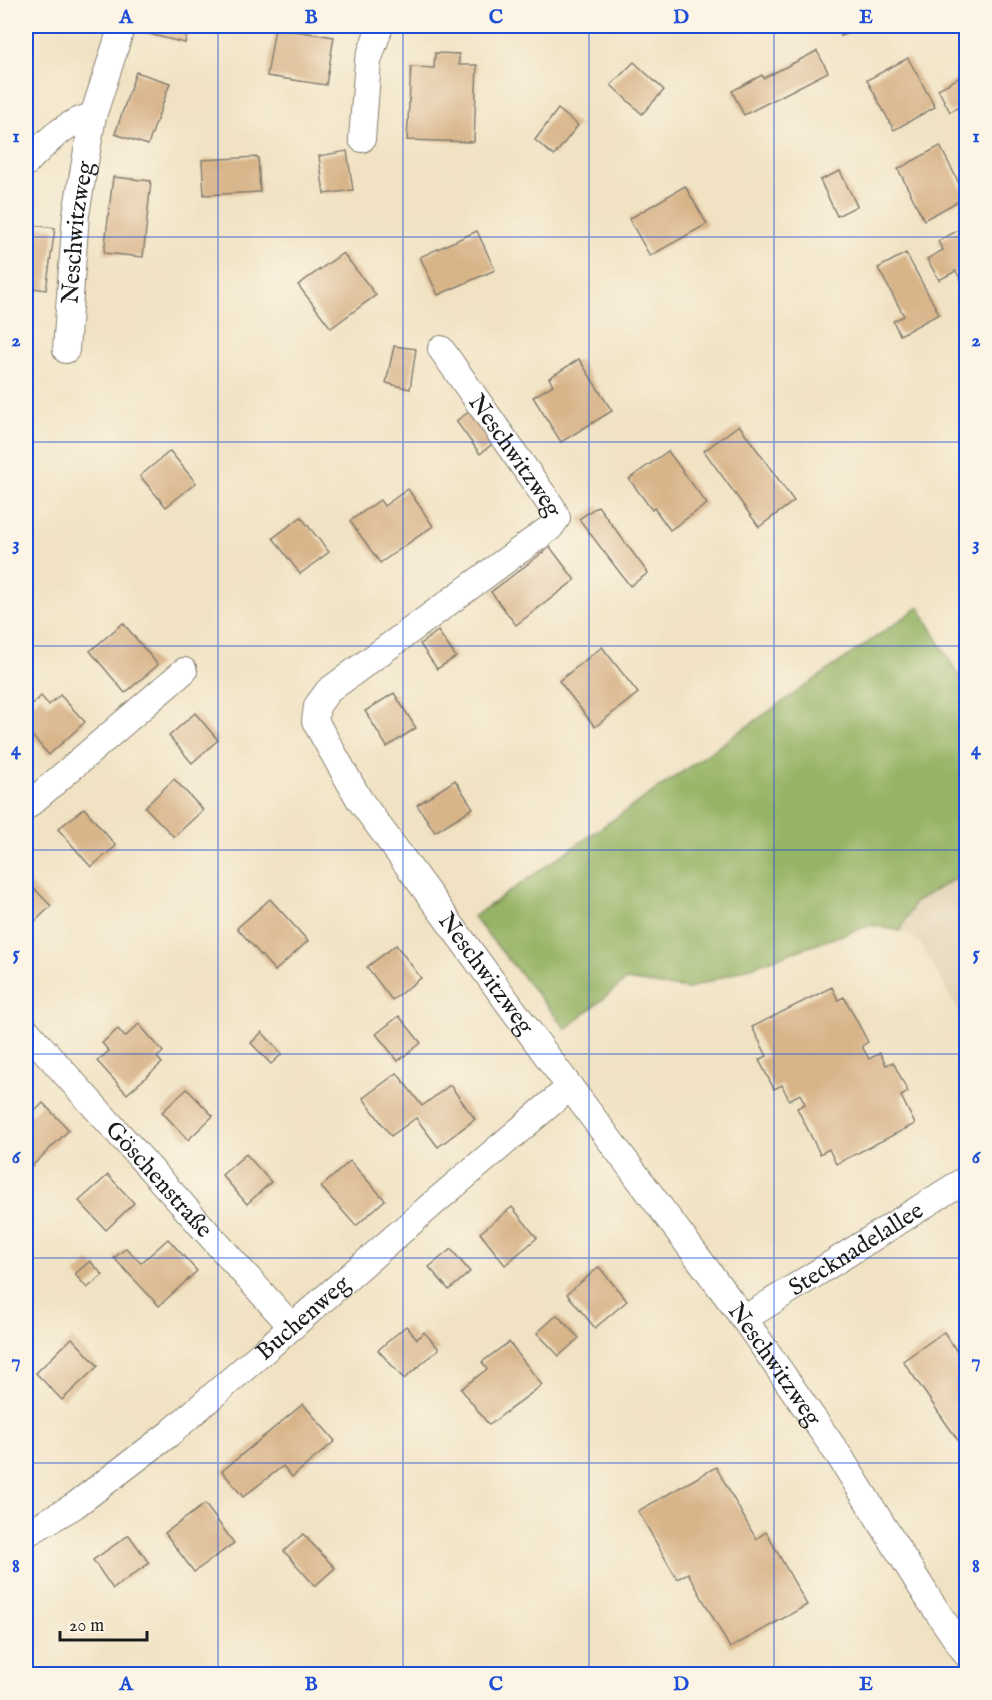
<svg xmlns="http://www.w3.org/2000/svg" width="992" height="1700" viewBox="0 0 992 1700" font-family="'IM FELL English',serif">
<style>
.built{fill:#e1d1b4}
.forest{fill:#96b466;stroke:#596841;stroke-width:1.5}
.building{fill:#d8b489}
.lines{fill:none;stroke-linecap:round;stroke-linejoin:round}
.minor-casing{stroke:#867f70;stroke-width:28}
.minor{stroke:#fff;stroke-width:26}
.grid{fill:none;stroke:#1d4ed8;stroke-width:1.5;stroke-opacity:0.55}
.labels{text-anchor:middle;stroke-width:6;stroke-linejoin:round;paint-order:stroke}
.street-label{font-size:24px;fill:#1c1c1c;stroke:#fcf5e5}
.neatline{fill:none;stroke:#1d4ed8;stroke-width:2}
.grid-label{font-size:20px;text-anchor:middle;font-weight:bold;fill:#1d4ed8}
</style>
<rect width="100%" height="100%" fill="#fcf5e5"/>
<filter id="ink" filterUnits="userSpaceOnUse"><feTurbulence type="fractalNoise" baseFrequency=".0167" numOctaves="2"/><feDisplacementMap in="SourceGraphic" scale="12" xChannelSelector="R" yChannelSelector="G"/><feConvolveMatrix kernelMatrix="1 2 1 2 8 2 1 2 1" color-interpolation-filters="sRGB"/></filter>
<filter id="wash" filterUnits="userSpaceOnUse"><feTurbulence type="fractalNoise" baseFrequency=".008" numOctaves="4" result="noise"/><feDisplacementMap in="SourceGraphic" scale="24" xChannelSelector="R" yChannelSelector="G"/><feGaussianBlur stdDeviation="1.35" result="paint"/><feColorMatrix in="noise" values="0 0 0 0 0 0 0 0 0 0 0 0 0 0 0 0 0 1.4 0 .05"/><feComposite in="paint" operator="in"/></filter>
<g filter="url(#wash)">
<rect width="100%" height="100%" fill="#f0e2c3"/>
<!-- built -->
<path class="built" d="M 966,872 L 966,1024 L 920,943 L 900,931 L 915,902 Z"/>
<!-- forest -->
<path class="forest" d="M 919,607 L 966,689 L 966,872 L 915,902 L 900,931 L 871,925 L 688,989 L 626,980 L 566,1029 L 473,917 Z"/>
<g id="blocks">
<!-- building -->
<g class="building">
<path d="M 147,26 L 189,26 L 185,43 L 145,33 Z"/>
<path d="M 835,26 L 863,26 L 841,36 Z"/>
<path d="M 275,28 L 334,37 L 326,85 L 267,76 Z"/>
<path d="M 817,51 L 828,72 L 744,115 L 732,91 L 762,75 L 764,78 Z"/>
<path d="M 435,53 L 459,54 L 459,65 L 477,65 L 474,142 L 407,140 L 411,67 L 434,68 Z"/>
<path d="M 908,58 L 935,107 L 894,130 L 867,80 Z"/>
<path d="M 634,62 L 664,90 L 642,114 L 611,85 Z"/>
<path d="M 136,72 L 170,83 L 148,145 L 115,134 Z"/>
<path d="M 966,74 L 966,103 L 950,112 L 938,89 Z"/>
<path d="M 558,109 L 578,125 L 554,156 L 535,140 Z"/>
<path d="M 940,146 L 966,197 L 924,220 L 898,169 Z"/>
<path d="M 347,151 L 353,190 L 324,194 L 319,156 Z"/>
<path d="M 258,157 L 260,192 L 204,195 L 202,160 Z"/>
<path d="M 840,171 L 857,206 L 837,216 L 820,180 Z"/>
<path d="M 113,177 L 151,181 L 143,257 L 104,253 Z"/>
<path d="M 685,186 L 707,224 L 650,256 L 629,219 Z"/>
<path d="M 26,224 L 55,228 L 46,290 L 26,287 Z"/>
<path d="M 966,226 L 966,284 L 964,285 L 956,271 L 939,280 L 927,259 L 943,250 L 938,241 Z"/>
<path d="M 477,231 L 495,270 L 438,295 L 420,257 Z"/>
<path d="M 343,253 L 376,295 L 331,328 L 298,285 Z"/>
<path d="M 906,253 L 939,314 L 900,335 L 893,321 L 904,316 L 878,268 Z"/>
<path d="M 394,346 L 416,349 L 410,389 L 386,383 Z"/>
<path d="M 579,359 L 612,411 L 561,442 L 533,397 L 553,385 L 549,378 Z"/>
<path d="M 469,412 L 492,444 L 480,454 L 456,421 Z"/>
<path d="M 739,425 L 794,501 L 759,527 L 704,451 Z"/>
<path d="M 170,451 L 196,483 L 166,507 L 140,476 Z"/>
<path d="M 668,451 L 707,504 L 670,530 L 654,508 L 652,510 L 629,479 Z"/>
<path d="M 408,489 L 433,526 L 380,563 L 350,521 L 380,500 L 384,506 Z"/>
<path d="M 598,506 L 648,573 L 630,586 L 579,519 Z"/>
<path d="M 301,517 L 329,552 L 300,574 L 273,538 Z"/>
<path d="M 550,547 L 575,580 L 516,625 L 491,592 Z"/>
<path d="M 123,623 L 158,665 L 125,693 L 90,651 Z"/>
<path d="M 438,631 L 456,657 L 437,669 L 420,644 Z"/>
<path d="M 602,647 L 638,693 L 595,727 L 559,681 Z"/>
<path d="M 394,693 L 416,728 L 387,747 L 365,711 Z"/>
<path d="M 60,695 L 85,722 L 49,755 L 26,729 L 26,710 L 41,696 L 49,705 Z"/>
<path d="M 195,713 L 218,740 L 192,763 L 169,736 Z"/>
<path d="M 174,779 L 203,810 L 174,837 L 145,807 Z"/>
<path d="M 455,780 L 473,808 L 435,832 L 417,805 Z"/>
<path d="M 84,808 L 116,846 L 91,867 L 58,829 Z"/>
<path d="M 26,880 L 51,906 L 26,930 Z"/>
<path d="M 270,899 L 308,941 L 275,971 L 237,928 Z"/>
<path d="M 396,945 L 421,978 L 392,1000 L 367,967 Z"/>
<path d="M 832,987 L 838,1000 L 844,997 L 868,1042 L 862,1046 L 869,1059 L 880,1053 L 886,1065 L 893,1062 L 908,1092 L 901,1096 L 915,1124 L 836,1164 L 829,1149 L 820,1154 L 797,1108 L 805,1104 L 800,1094 L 789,1100 L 782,1085 L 774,1089 L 759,1060 L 767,1056 L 752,1027 Z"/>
<path d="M 399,1016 L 421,1043 L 398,1061 L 376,1034 Z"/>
<path d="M 139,1024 L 163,1052 L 157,1057 L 162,1063 L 127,1094 L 97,1061 L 109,1051 L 102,1043 L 118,1029 L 125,1037 Z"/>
<path d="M 262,1032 L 282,1054 L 271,1064 L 251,1043 Z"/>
<path d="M 397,1073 L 422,1106 L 450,1085 L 475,1119 L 438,1147 L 416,1118 L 391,1136 L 363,1098 Z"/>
<path d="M 187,1089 L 213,1116 L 188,1140 L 162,1112 Z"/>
<path d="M 43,1103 L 69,1130 L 31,1167 L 26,1161 L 26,1120 Z"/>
<path d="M 246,1154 L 271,1182 L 247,1204 L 222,1175 Z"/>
<path d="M 350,1161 L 385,1200 L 356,1226 L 321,1187 Z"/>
<path d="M 108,1175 L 134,1203 L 106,1230 L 79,1201 Z"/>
<path d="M 512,1207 L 537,1238 L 505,1265 L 480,1233 Z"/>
<path d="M 168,1239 L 197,1271 L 159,1306 L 114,1258 L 126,1248 L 141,1263 Z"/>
<path d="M 451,1249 L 470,1272 L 449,1290 L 429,1267 Z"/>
<path d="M 90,1261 L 103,1275 L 87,1288 L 75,1274 Z"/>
<path d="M 599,1267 L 627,1301 L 595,1328 L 567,1294 Z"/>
<path d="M 557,1315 L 579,1338 L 559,1356 L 537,1333 Z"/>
<path d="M 406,1326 L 417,1339 L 424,1332 L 439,1349 L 404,1379 L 378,1350 Z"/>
<path d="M 944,1332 L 966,1365 L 966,1452 L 903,1361 Z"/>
<path d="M 72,1338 L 98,1366 L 62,1400 L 36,1373 Z"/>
<path d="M 509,1342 L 542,1385 L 489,1425 L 461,1389 L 487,1369 L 482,1362 Z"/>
<path d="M 303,1404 L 335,1441 L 292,1477 L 283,1466 L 243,1497 L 222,1471 Z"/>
<path d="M 716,1467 L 756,1539 L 766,1532 L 807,1605 L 730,1648 L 688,1573 L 677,1579 L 638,1511 Z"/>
<path d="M 205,1504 L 234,1543 L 194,1572 L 165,1533 Z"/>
<path d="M 303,1534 L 335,1568 L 315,1586 L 284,1551 Z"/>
<path d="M 129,1535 L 149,1563 L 113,1589 L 93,1560 Z"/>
</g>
</g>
</g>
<g filter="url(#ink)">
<use href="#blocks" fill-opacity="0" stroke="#867f70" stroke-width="1.5"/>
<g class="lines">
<defs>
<g id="minor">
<path d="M 362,139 L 368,61 L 380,26"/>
<path d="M 26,163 C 47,142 63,123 93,116"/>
<path id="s1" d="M 441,349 L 552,507 L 557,518 L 550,528 L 328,691 L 317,706 L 315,721 L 359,799 L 558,1071 L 744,1319 L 840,1457 L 930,1601 L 966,1654"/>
<path id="s2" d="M 66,350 L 76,214 L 93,116 L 122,26"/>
<path d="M 26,807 L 184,671"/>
<path id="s3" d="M 26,1030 L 292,1327"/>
<path id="s4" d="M 744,1319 L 966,1179"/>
<path id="s5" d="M 26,1534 L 74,1506 L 169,1434 L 436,1201 L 570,1087"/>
</g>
</defs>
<!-- minor casing -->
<use href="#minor" class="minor-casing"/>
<!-- minor -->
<use href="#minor" class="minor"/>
</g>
</g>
<!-- grid -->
<path class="grid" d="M 218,26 L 218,1674M 403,26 L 403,1674M 589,26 L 589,1674M 774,26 L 774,1674M 26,237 L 966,237M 26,442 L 966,442M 26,646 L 966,646M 26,850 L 966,850M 26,1054 L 966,1054M 26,1258 L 966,1258M 26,1463 L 966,1463"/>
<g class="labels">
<!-- street labels -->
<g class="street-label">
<text dy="8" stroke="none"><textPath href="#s2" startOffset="118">Neschwitzweg</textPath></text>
<text dy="8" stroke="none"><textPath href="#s1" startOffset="130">Neschwitzweg</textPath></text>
<text dy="8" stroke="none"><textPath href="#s1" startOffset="832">Neschwitzweg</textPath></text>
<text dy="8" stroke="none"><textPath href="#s3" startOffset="200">Göschenstraße</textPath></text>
<text dy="8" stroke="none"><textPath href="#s4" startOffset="132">Stecknadelallee</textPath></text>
<text dy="8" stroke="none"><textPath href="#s5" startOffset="352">Buchenweg</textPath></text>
<text dy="8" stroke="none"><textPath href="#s1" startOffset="1318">Neschwitzweg</textPath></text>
</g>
</g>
<!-- margin -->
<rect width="992" height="1700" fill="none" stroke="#fcf5e5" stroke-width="66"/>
<!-- scale -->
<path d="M60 1631v9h87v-9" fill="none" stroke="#1c1c1c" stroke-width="3"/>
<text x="69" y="1631" font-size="18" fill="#1c1c1c" stroke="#fcf5e5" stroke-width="4.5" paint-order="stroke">20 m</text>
<rect x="33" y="33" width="926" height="1634" class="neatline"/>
<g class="grid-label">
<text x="126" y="23">A</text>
<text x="311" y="23">B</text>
<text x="496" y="23">C</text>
<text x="681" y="23">D</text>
<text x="866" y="23">E</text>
<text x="16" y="142">1</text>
<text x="976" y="142">1</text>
<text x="16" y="346">2</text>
<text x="976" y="346">2</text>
<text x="16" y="550">3</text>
<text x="976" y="550">3</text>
<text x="16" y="755">4</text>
<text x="976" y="755">4</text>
<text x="16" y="959">5</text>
<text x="976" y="959">5</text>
<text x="16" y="1163">6</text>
<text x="976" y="1163">6</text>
<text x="16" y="1367">7</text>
<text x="976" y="1367">7</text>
<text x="16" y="1572">8</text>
<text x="976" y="1572">8</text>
<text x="126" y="1690">A</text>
<text x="311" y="1690">B</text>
<text x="496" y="1690">C</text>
<text x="681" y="1690">D</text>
<text x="866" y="1690">E</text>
</g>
</svg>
